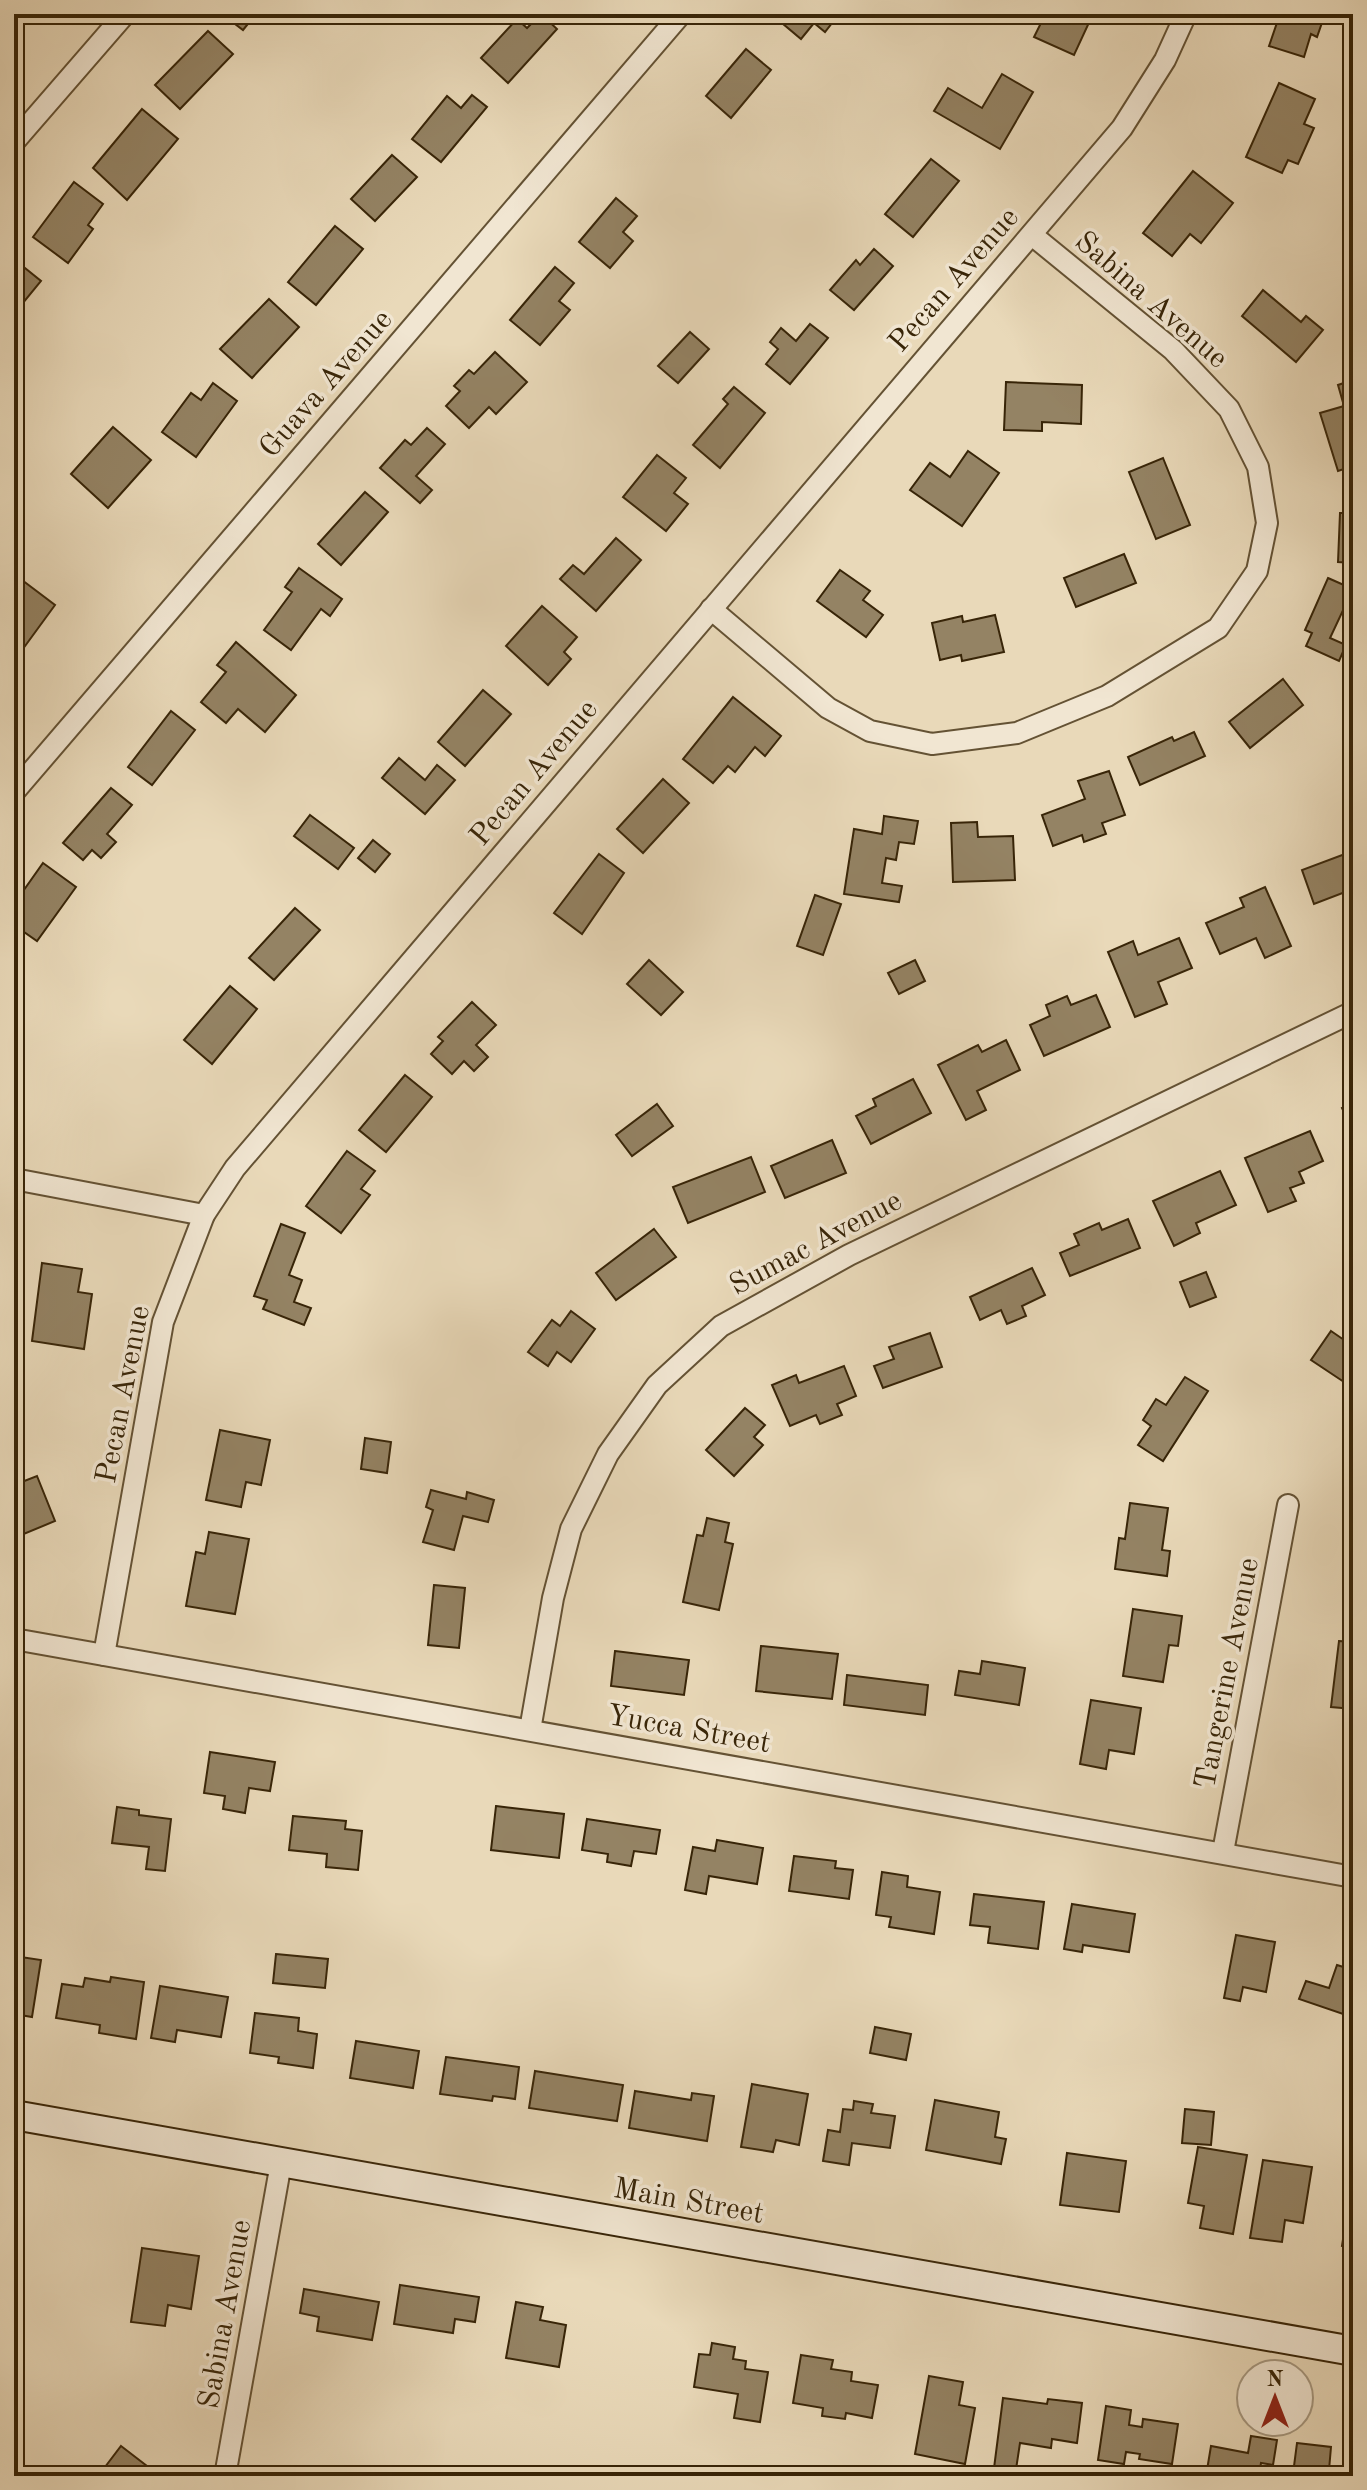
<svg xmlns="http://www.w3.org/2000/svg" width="1367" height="2490" viewBox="0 0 1367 2490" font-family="'Old Standard TT',serif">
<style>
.building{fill:#948364;stroke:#382508;stroke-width:2}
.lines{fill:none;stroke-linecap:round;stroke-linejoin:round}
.street-casing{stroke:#645234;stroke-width:24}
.secondary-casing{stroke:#382508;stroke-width:32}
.street{stroke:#f1e6d2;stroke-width:20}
.secondary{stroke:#f1e6d2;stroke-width:28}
.labels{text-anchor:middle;stroke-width:7;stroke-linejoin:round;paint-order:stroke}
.street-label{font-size:30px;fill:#382508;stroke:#f1e6d2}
</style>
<rect width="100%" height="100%" fill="#e9d9b9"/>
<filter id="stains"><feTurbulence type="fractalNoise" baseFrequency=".0025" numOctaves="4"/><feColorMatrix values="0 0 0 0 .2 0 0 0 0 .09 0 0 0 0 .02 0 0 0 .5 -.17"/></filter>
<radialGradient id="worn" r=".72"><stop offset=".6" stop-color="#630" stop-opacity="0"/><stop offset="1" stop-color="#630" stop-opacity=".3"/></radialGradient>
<!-- building -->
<g class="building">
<path d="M 222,14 L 256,14 L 243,30 Z"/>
<path d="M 541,14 L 557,29 L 508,83 L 481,58 L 517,19 L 527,28 Z"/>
<path d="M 779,14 L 839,14 L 825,32 L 814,23 L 801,39 L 776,18 Z"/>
<path d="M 1037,14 L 1093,14 L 1074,55 L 1034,37 L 1044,17 Z"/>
<path d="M 1280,14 L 1325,14 L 1317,37 L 1311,34 L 1304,57 L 1269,46 Z"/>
<path d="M 208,31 L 233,54 L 180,109 L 155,85 Z"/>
<path d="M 746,49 L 771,70 L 731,118 L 706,96 Z"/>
<path d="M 1002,74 L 1033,92 L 1000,149 L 934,111 L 948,88 L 982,108 Z"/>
<path d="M 1279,83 L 1315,99 L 1304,124 L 1314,128 L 1298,164 L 1288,160 L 1282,173 L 1246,157 Z"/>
<path d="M 472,95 L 487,107 L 441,162 L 412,139 L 447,96 L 461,108 Z"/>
<path d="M 142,109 L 178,139 L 127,200 L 93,168 Z"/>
<path d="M 392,155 L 417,177 L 375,221 L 351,199 Z"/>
<path d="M 931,159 L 959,181 L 913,237 L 885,214 Z"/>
<path d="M 1193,171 L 1233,203 L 1201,243 L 1190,234 L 1172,256 L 1143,233 Z"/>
<path d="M 74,182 L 103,204 L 88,225 L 93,229 L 68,263 L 33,237 Z"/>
<path d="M 616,198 L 637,216 L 623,232 L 633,241 L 610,268 L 579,242 Z"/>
<path d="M 335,226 L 363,249 L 316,305 L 288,282 Z"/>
<path d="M 874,249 L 893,266 L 854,310 L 830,290 L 856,260 L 860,265 Z"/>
<path d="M 15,260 L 41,281 L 14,314 L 14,260 Z"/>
<path d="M 555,267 L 574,283 L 559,301 L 570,310 L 540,345 L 510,320 Z"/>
<path d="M 1263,290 L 1301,322 L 1306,316 L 1323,330 L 1296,362 L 1242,316 Z"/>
<path d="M 269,299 L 299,327 L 252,378 L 220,349 Z"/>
<path d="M 810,324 L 828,338 L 790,384 L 766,364 L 778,349 L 770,342 L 781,328 L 796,341 Z"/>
<path d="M 690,332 L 709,349 L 678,383 L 658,366 Z"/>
<path d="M 495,352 L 527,382 L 496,414 L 489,407 L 469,428 L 446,406 L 460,391 L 454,386 L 469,370 L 474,374 Z"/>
<path d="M 1353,380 L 1353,466 L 1338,471 L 1320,413 L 1344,406 L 1338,385 Z"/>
<path d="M 1006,382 L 1082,385 L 1081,424 L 1042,422 L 1042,431 L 1004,430 Z"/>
<path d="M 213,383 L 237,401 L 196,457 L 162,432 L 191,393 L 201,400 Z"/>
<path d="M 734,387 L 765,413 L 720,468 L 693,445 L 728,404 L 723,399 Z"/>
<path d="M 113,427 L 151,460 L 108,508 L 71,474 Z"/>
<path d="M 427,428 L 445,444 L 416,476 L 432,490 L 420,503 L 380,468 L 405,440 L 411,445 Z"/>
<path d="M 968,451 L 999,473 L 962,526 L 910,490 L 930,463 L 950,477 Z"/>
<path d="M 657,455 L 686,478 L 674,493 L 688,504 L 666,531 L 623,497 Z"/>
<path d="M 1163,458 L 1190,525 L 1156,539 L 1129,472 Z"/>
<path d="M 1350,489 L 1353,563 L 1338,562 L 1340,513 L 1350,513 Z"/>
<path d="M 365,492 L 388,512 L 341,565 L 318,544 Z"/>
<path d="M 616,538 L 641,560 L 596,611 L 560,579 L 573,565 L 584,574 Z"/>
<path d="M 1124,554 L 1136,583 L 1076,607 L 1064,578 Z"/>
<path d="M 299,568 L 342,599 L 330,616 L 321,609 L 291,650 L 264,630 L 292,592 L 285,587 Z"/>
<path d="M 840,570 L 870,591 L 863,600 L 883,615 L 866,637 L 817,601 Z"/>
<path d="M 14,574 L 55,605 L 17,657 L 14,654 Z"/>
<path d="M 1328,578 L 1353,589 L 1330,638 L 1346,645 L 1339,661 L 1306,646 L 1312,633 L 1305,630 Z"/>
<path d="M 542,606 L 577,637 L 564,652 L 571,659 L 548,685 L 506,646 Z"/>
<path d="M 995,615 L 1004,652 L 962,661 L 961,655 L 940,660 L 932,623 L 962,616 L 963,622 Z"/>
<path d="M 236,642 L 296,695 L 265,732 L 238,709 L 226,723 L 201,702 L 226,672 L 217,665 Z"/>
<path d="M 1283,679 L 1303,705 L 1250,748 L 1229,722 Z"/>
<path d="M 483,690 L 511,714 L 465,766 L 438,742 Z"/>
<path d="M 733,697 L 781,736 L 765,756 L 755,747 L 735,772 L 728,766 L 713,783 L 683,759 Z"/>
<path d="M 171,711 L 195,730 L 152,785 L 128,767 Z"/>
<path d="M 1194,732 L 1205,756 L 1140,785 L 1128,757 L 1172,737 L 1174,741 Z"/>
<path d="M 399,758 L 425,780 L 437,765 L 455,780 L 425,814 L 382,778 Z"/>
<path d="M 1109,771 L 1125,815 L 1102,823 L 1106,834 L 1084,842 L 1082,835 L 1053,846 L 1042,815 L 1085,799 L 1078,781 Z"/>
<path d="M 663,779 L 689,803 L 643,853 L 617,829 Z"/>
<path d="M 111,788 L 132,805 L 107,834 L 116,842 L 101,858 L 92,850 L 83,860 L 63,843 Z"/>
<path d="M 310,815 L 354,848 L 338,869 L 294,836 Z"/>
<path d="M 884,816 L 918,821 L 914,844 L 899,842 L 896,860 L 886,858 L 882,883 L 902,886 L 899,902 L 844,894 L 854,829 L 882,834 Z"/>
<path d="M 977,822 L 978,837 L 1013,836 L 1015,880 L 953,882 L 951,823 Z"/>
<path d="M 373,840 L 390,854 L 375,872 L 358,858 Z"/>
<path d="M 1353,851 L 1353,889 L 1314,904 L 1302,870 Z"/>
<path d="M 599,854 L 624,873 L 582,934 L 554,913 Z"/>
<path d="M 43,863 L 76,887 L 37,941 L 14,925 L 14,904 Z"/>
<path d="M 1265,887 L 1291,946 L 1265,958 L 1256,938 L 1220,954 L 1206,923 L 1244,907 L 1240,898 Z"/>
<path d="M 815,895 L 841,904 L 823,955 L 797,946 Z"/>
<path d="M 295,908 L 320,930 L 274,980 L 249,958 Z"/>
<path d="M 1179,938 L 1192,968 L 1158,982 L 1167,1004 L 1135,1017 L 1108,952 L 1133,941 L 1138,955 Z"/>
<path d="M 649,960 L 683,992 L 661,1015 L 627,984 Z"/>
<path d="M 915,960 L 925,981 L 899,994 L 888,973 Z"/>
<path d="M 230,986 L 257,1009 L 212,1064 L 184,1040 Z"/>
<path d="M 1096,995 L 1110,1027 L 1044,1056 L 1030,1025 L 1050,1016 L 1046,1005 L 1067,996 L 1071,1005 Z"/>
<path d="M 472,1002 L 496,1025 L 476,1045 L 488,1057 L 474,1071 L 464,1061 L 452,1074 L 431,1054 L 443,1041 L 438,1037 Z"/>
<path d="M 1006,1040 L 1020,1070 L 977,1091 L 986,1110 L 966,1120 L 938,1065 L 978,1045 L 982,1052 Z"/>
<path d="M 405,1075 L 432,1097 L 386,1152 L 359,1130 Z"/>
<path d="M 913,1079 L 931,1113 L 871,1144 L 856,1116 L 876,1106 L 873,1099 Z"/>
<path d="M 1353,1103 L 1353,1131 L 1342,1108 Z"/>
<path d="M 657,1104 L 673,1126 L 632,1156 L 616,1135 Z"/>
<path d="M 1310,1131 L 1323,1161 L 1299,1172 L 1304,1183 L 1290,1188 L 1296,1201 L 1268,1212 L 1245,1158 Z"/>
<path d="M 832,1140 L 846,1173 L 785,1198 L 771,1166 Z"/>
<path d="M 347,1151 L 375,1171 L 361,1189 L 370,1195 L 341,1233 L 306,1206 Z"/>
<path d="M 751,1157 L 765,1192 L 688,1223 L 673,1187 Z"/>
<path d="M 1220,1171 L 1236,1205 L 1196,1223 L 1200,1233 L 1174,1246 L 1153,1201 Z"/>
<path d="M 1128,1219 L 1140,1248 L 1070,1276 L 1060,1253 L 1079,1245 L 1074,1234 L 1099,1223 L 1102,1230 Z"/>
<path d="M 281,1224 L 305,1233 L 289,1275 L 302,1280 L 294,1302 L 311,1308 L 304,1325 L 263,1309 L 267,1300 L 254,1296 Z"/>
<path d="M 654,1229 L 676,1257 L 616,1300 L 596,1273 Z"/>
<path d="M 42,1263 L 82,1269 L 78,1292 L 92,1294 L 84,1349 L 32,1341 Z"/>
<path d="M 1032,1268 L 1045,1295 L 1022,1306 L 1026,1316 L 1007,1324 L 1001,1310 L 980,1320 L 970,1297 Z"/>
<path d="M 1206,1272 L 1216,1297 L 1190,1307 L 1180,1282 Z"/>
<path d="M 571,1311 L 595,1329 L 571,1362 L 557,1352 L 548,1366 L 528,1352 L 552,1320 L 560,1326 Z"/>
<path d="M 1331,1331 L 1347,1342 L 1353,1334 L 1353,1388 L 1311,1360 Z"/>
<path d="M 930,1333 L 942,1367 L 883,1388 L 874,1366 L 894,1359 L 889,1347 Z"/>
<path d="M 844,1366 L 856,1396 L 837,1404 L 842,1415 L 820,1424 L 816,1415 L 790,1426 L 772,1385 L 796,1375 L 799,1383 Z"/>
<path d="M 1185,1377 L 1208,1391 L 1163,1461 L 1138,1445 L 1151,1426 L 1143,1420 L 1156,1399 L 1166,1405 Z"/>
<path d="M 745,1408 L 765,1425 L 754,1437 L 763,1445 L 734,1476 L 706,1450 Z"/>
<path d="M 220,1430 L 270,1440 L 261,1485 L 246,1482 L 241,1507 L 206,1500 Z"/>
<path d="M 365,1438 L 391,1442 L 387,1473 L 361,1469 Z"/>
<path d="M 37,1476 L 55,1521 L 14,1538 L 14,1485 Z"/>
<path d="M 431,1490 L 466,1499 L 467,1492 L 494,1500 L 488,1522 L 463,1516 L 454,1550 L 423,1542 L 433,1510 L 426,1507 Z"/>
<path d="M 1130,1503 L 1168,1508 L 1162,1550 L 1170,1551 L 1167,1576 L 1115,1569 L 1119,1538 L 1125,1539 Z"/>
<path d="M 707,1518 L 729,1523 L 725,1542 L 733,1544 L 719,1610 L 683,1602 L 697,1535 L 703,1536 Z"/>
<path d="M 209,1532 L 249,1539 L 235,1614 L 186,1606 L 196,1552 L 205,1554 Z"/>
<path d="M 434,1585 L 465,1588 L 459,1648 L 428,1645 Z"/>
<path d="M 1133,1609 L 1182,1616 L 1178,1646 L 1169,1645 L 1163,1682 L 1123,1676 Z"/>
<path d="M 1339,1641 L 1353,1642 L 1353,1709 L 1331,1707 Z"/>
<path d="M 761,1646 L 838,1654 L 832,1699 L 756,1691 Z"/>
<path d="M 615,1651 L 689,1660 L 684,1695 L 611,1686 Z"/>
<path d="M 982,1661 L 1025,1668 L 1019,1705 L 955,1695 L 959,1671 L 980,1674 Z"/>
<path d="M 847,1675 L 928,1685 L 925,1715 L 844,1705 Z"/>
<path d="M 1091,1700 L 1141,1708 L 1134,1754 L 1109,1750 L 1106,1769 L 1080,1764 Z"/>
<path d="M 210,1752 L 275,1762 L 270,1791 L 249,1788 L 245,1813 L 223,1809 L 225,1796 L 204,1793 Z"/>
<path d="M 496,1806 L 564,1814 L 559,1858 L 491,1850 Z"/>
<path d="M 117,1807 L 139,1810 L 139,1815 L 171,1819 L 165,1871 L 146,1869 L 149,1847 L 112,1843 Z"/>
<path d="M 293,1816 L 346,1821 L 345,1829 L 362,1831 L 358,1870 L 326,1867 L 327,1854 L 289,1850 Z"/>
<path d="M 587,1819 L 660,1830 L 656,1854 L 634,1851 L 631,1866 L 607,1862 L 608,1854 L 582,1850 Z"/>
<path d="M 717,1840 L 763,1848 L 757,1884 L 709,1876 L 706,1894 L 685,1890 L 693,1847 L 715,1851 Z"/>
<path d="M 794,1856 L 836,1861 L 835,1868 L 853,1870 L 849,1899 L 789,1891 Z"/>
<path d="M 882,1872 L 908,1876 L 907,1887 L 940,1892 L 934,1934 L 889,1927 L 891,1917 L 876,1915 Z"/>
<path d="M 974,1894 L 1044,1902 L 1038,1949 L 988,1943 L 990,1927 L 970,1925 Z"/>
<path d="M 1072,1904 L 1135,1914 L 1129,1952 L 1083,1945 L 1082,1952 L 1064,1949 Z"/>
<path d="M 1236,1935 L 1275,1942 L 1266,1992 L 1243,1987 L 1240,2001 L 1224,1998 Z"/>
<path d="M 276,1954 L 328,1959 L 325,1988 L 273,1983 Z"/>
<path d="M 14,1956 L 41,1960 L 32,2017 L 14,2014 Z"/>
<path d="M 1337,1965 L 1353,1970 L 1353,1993 L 1346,2015 L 1299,1999 L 1306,1981 L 1329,1988 Z"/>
<path d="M 111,1977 L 144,1982 L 136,2039 L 99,2033 L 100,2025 L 56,2018 L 62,1984 L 83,1987 L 85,1978 L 110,1982 Z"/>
<path d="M 160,1986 L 228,1997 L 221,2037 L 177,2030 L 175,2042 L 151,2038 Z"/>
<path d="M 255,2013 L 299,2018 L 298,2031 L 317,2034 L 313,2068 L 278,2063 L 279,2057 L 250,2053 Z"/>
<path d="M 875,2027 L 911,2034 L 906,2060 L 870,2053 Z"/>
<path d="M 356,2041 L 419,2051 L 413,2088 L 350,2078 Z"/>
<path d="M 446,2057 L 519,2067 L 515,2099 L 493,2096 L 492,2101 L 440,2094 Z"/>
<path d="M 535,2071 L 623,2085 L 617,2121 L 529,2108 Z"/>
<path d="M 752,2084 L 808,2094 L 799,2145 L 776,2140 L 773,2152 L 741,2147 Z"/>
<path d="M 635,2091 L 691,2100 L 692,2093 L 714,2096 L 707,2141 L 629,2128 Z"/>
<path d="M 935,2100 L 999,2112 L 995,2137 L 1006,2139 L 1001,2164 L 926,2150 Z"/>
<path d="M 854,2101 L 873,2104 L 871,2113 L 895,2116 L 890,2148 L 852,2143 L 849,2165 L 823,2161 L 828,2130 L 840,2132 L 843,2109 L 853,2110 Z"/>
<path d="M 1185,2109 L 1214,2112 L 1211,2145 L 1182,2143 Z"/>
<path d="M 1198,2147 L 1247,2155 L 1233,2234 L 1200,2228 L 1204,2206 L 1188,2203 Z"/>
<path d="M 1067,2153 L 1126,2161 L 1119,2212 L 1060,2205 Z"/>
<path d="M 1263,2160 L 1312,2167 L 1303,2223 L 1285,2220 L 1282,2242 L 1250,2238 Z"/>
<path d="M 1348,2207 L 1353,2208 L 1353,2248 L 1342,2246 Z"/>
<path d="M 142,2248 L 199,2256 L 191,2309 L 168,2305 L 165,2326 L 131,2322 Z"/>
<path d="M 400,2285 L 479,2297 L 475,2322 L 455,2319 L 453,2333 L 394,2324 Z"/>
<path d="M 304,2289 L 379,2302 L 372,2340 L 317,2331 L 319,2317 L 300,2313 Z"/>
<path d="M 516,2302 L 543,2307 L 540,2320 L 566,2325 L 559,2367 L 506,2358 Z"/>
<path d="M 712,2343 L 735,2347 L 733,2359 L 746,2361 L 745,2369 L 768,2372 L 760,2422 L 734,2418 L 738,2394 L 694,2387 L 699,2354 L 710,2355 Z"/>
<path d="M 801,2355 L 833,2360 L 831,2369 L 852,2372 L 851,2381 L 878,2385 L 872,2418 L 846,2413 L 845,2419 L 822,2416 L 823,2408 L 793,2403 Z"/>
<path d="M 929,2376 L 963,2382 L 959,2405 L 975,2408 L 965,2464 L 915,2454 Z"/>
<path d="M 1003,2398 L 1047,2404 L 1048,2399 L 1082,2403 L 1077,2443 L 1052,2439 L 1051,2448 L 1020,2443 L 1015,2476 L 993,2476 Z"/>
<path d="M 1106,2406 L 1131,2410 L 1129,2425 L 1142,2427 L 1143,2419 L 1178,2424 L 1172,2464 L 1139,2459 L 1140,2454 L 1126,2452 L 1124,2464 L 1098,2460 Z"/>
<path d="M 1251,2436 L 1277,2440 L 1273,2465 L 1261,2463 L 1259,2476 L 1206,2476 L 1211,2446 L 1248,2453 Z"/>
<path d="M 1297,2443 L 1331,2447 L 1329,2470 L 1294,2466 Z"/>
<path d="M 121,2446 L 160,2476 L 116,2476 L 105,2467 Z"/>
<path d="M 1330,2466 L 1353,2467 L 1353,2476 L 1329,2476 Z"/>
<path d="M 39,2467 L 68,2471 L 67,2476 L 14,2476 L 14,2472 L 38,2474 Z"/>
</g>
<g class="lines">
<defs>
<g id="street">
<path d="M 14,142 L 125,14"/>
<path d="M 711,609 L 828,708 L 870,731 L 932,744 L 1017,733 L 1107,696 L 1218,628 L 1257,571 L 1267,523 L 1258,467 L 1229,409 L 1173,350 L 1032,235"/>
<path d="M 14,792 L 681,14"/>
<path d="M 14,1179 L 204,1215"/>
<path d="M 14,1639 L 1353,1877"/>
<path d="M 104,1655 L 163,1322 L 204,1215 L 235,1168 L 1122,128 L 1165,60 L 1186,14"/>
<path d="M 530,1730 L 553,1598 L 571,1529 L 608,1454 L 657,1385 L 721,1326 L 849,1255 L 1353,1012"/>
<path d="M 1223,1852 L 1288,1505"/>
<path d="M 225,2476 L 281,2163"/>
</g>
<path id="secondary" d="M 14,2115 L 1353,2351"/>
</defs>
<!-- street casing -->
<use href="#street" class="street-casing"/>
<!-- secondary casing -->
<use href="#secondary" class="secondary-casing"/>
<!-- street -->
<use href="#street" class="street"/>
<!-- secondary -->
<use href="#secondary" class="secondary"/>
</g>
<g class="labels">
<!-- street labels -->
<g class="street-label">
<text transform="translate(953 279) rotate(-49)" y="10">Pecan Avenue</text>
<text transform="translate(1152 299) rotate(41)" y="10">Sabina Avenue</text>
<text transform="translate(325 383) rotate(-49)" y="10">Guava Avenue</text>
<text transform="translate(533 772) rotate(-50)" y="10">Pecan Avenue</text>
<text transform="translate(815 1242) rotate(-28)" y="10">Sumac Avenue</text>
<text transform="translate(122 1394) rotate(-79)" y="10">Pecan Avenue</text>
<text transform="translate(1226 1673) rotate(-79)" y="10">Tangerine Avenue</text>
<text transform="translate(689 1728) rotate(10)" y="10">Yucca Street</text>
<text transform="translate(689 2200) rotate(10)" y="10">Main Street</text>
<text transform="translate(224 2314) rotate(-80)" y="10">Sabina Avenue</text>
</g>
</g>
<!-- margin -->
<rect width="1367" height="2490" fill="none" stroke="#e9d9b9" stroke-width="48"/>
<rect x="16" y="16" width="1335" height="2458" fill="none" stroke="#382508" stroke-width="4"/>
<rect x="24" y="24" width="1319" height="2442" fill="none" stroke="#382508" stroke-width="2"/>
<!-- north arrow -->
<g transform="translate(1275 2398)"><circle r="38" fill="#f1e6d2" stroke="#a79981" stroke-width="2"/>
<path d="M0-6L14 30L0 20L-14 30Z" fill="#8f2418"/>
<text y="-12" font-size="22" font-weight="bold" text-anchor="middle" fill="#382508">N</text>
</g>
<rect width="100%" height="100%" filter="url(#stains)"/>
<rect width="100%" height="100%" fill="url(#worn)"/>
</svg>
